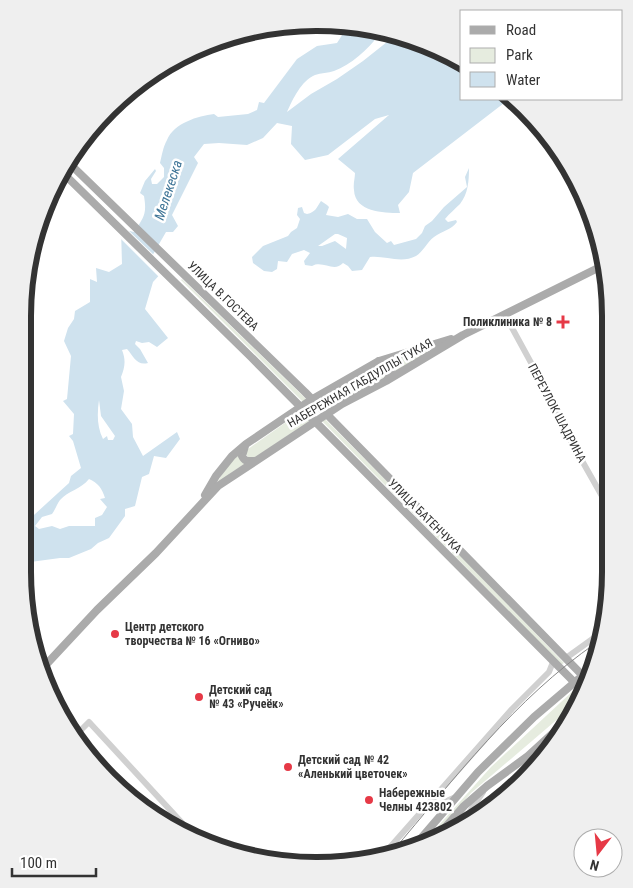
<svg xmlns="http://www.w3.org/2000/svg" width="633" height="888" viewBox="0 0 633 888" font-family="'Roboto Condensed',sans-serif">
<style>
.green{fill:#e6ecdf}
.water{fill:#cfe2ee;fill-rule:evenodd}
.pier{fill:#fff}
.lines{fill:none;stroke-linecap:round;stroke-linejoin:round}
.minor{stroke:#d0d0d0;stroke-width:6}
.major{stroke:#ababab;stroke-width:8}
.tram{stroke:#888;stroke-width:1}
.poi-dot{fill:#e63946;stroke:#fff;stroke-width:2}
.labels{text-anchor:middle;stroke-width:5;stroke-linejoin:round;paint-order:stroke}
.street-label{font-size:12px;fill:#333;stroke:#fff}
.poi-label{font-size:12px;font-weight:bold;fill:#333;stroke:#fff;text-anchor:start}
.water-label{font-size:14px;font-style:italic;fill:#3f7597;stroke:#fff}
.rim{fill:none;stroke:#333;stroke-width:6}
</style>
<rect width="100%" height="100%" fill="#fff"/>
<!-- green -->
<g class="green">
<path d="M 182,279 L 302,395 L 307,400 L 303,402 L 181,280 Z"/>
<path d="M 428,349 L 429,352 L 395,372 L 394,365 L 389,360 Z"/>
<path d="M 379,365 L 387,370 L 387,374 L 384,377 L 327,410 L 318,401 Z"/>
<path d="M 302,411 L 311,420 L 254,458 L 248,457 L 246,454 L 248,449 Z"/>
<path d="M 325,419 L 449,544 L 446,547 L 322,421 Z"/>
<path d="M 239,453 L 246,463 L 232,472 L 215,486 L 226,468 Z"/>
<path d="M 453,549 L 455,549 L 564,663 L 561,665 L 452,553 Z"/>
<path d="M 574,690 L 581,697 L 581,699 L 471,793 L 429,841 L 424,842 L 491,767 Z"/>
</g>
<!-- water -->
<g class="water">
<path d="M 348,26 L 379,35 C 368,49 351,65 334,71 C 328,73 321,73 315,75 C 301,81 293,99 287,112 L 311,94 L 337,79 L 363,61 L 392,38 L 447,53 L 462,64 L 462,99 L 506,99 L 508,100 L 413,173 L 409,192 L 398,205 L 400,213 C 383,213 355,212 354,190 C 353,184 355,178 355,173 L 338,159 L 389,115 L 375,119 L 328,155 L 305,160 L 291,144 L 292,126 L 277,123 L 263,138 L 247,145 L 219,143 L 204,144 L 194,157 L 198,163 L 172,215 L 178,226 L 173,232 L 166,232 L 151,258 L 165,269 L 153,282 L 145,309 L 168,338 L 157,347 L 149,342 L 142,343 L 136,341 L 135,344 L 140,349 L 148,363 C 137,366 134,357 127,349 L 122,350 C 126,360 125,367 121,377 L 124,391 L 121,409 L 132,424 L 133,437 L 143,456 L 177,432 L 180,439 L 166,458 L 154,456 L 149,474 L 142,477 L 135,506 L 125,509 L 125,516 L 109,538 L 98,543 L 91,549 L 69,558 L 60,558 L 23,563 L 23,525 L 69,483 L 71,476 L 81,468 L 73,441 L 69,436 L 73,434 L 74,414 L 63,401 L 67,399 L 71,356 L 64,341 L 68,328 L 74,319 L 75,311 L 90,302 L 90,279 L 97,282 L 96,268 L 109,272 L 122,264 L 121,229 L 134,232 C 144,217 147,214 144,196 L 140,193 L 145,181 L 155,169 L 156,171 L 151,179 L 152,184 L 157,184 L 164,177 L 164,168 L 160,163 C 162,155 163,147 167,140 C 174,123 198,116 214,114 L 218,117 L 248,114 L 257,110 L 259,102 L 264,103 L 297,59 L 317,46 L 337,43 ZM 99,400 L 101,416 L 115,436 L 113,440 L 108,440 L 107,436 L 103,439 C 97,427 97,414 99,400 ZM 89,479 C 98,483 102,488 105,498 L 100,499 L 107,507 L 102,515 L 95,518 L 95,526 L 69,526 L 60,529 L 52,526 L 39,529 L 35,526 L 42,517 L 52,514 C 55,510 57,504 60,500 C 68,491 81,489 89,479 Z"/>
<path d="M 469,168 C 469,181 468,194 460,204 C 455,209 450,213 445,219 L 448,222 L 456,220 L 457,222 C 451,230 442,231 434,237 C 427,242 423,252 416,256 C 401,264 384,255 370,257 L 362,270 L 352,271 L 348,266 L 343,263 C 334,273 323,260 312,266 L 305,265 L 304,261 L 310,253 L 304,250 L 292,254 L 287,262 L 278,261 L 277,269 L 272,272 L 264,271 L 253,263 L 252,257 L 263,246 L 288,236 L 291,232 L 297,228 L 300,219 L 297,215 L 298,208 L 302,207 L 304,213 L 307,214 C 316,212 316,208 321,201 L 327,205 L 329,207 L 326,215 L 338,217 L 348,214 L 357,219 L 367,219 L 375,232 L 387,243 L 391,241 L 394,245 L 416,239 L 422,233 L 425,226 L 432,221 L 444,207 L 467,187 L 465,177 ZM 335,234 L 338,234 L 347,238 L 346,249 L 335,241 L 322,246 L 318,246 Z"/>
</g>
<!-- pier -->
<path class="pier" d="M 121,227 L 126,228 L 155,256 L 154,257 L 167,268 L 167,271 L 160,278 L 119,237 L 118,229 Z"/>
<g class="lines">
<!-- minor -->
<g class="minor">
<path d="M 505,315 L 553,403 L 563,427 L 607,505 L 607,529 L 610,540"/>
<path d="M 566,658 L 598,635"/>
<path d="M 74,737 L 89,722 L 196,838"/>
<path d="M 426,810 L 458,796"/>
<path d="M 455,829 L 469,813 L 483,792"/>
<path d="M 384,854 L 512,709 L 549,672 L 553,662"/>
</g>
<!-- major -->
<g class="major">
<path d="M 68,162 L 305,392 L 586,679"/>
<path d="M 61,171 L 251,357 L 583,691"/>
<path d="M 379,361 C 390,364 395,370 387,380"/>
<path d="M 245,446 L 242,456 C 245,462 248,461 254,461"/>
<path d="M 205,495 L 216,476 L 232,456 L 246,444 L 311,400 L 379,361 L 451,339"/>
<path d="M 42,669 L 97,610 L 156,553 L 218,486 L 342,404 L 386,381 L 463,335 L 604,265"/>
<path d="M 436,838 L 464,806 L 487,786 L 528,756 L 563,724"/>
<path d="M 416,844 L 478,772 L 534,717 L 588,671"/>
</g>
<!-- tram -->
<path class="tram" d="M 392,852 C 455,778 515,699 596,643"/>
</g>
<!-- markers -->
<g class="poi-dot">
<path d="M560.5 314.5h5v5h5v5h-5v5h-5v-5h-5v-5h5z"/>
<circle cx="115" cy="634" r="5"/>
<circle cx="199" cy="697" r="5"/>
<circle cx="288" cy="767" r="5"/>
<circle cx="369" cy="800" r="5"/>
</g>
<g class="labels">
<!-- street labels -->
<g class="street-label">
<text transform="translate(223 296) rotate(44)" y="4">УЛИЦА В.ГОСТЕВА</text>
<text transform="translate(360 383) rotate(-30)" y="4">НАБЕРЕЖНАЯ ГАБДУЛЛЫ ТУКАЯ</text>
<text transform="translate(557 413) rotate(62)" y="4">ПЕРЕУЛОК ШАДРИНА</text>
<text transform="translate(425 516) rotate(45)" y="4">УЛИЦА БАТЕНЧУКА</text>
</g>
<!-- poi labels -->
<g class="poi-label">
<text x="552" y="326" text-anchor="end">Поликлиника № 8</text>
<text x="125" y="631">Центр детского<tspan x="125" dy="14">творчества № 16 «Огниво»</tspan></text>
<text x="209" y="694">Детский сад<tspan x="209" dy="14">№ 43 «Ручеёк»</tspan></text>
<text x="298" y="764">Детский сад № 42<tspan x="298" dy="14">«Аленький цветочек»</tspan></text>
<text x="379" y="797">Набережные<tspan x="379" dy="14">Челны 423802</tspan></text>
</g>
<!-- water labels -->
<g class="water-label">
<text transform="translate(168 190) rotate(-72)" y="5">Мелекеска</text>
</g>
</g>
<!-- crop -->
<path d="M0 0H633V888H0ZM316 31H317A285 285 0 0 1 602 316V572A285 285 0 0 1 317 857H316A285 285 0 0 1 31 572V316A285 285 0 0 1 316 31Z" fill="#efefef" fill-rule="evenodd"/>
<path class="rim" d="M316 31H317A285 285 0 0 1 602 316V572A285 285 0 0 1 317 857H316A285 285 0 0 1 31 572V316A285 285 0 0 1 316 31Z"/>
<!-- legend -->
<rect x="460" y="10" width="162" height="90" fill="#ffffff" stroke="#adadad"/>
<rect x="470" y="26" width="25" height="8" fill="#ababab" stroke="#adadad"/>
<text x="506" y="35" font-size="15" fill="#333333">Road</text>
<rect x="470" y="48" width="25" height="15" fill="#e6ecdf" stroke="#adadad"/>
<text x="506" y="60" font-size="15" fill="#333333">Park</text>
<rect x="470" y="72" width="25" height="15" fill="#cfe2ee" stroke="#adadad"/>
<text x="506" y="85" font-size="15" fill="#333333">Water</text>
<!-- north arrow -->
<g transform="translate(598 853) rotate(196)"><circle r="24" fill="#ffffff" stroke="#adadad"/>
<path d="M0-4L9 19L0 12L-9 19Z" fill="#e63946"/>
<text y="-8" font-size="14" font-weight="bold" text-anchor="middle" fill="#333333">N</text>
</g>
<!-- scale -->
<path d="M12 868v8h84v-8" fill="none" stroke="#333333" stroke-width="2.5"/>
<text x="20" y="868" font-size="15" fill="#333333" stroke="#ffffff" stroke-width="4" paint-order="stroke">100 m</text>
</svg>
